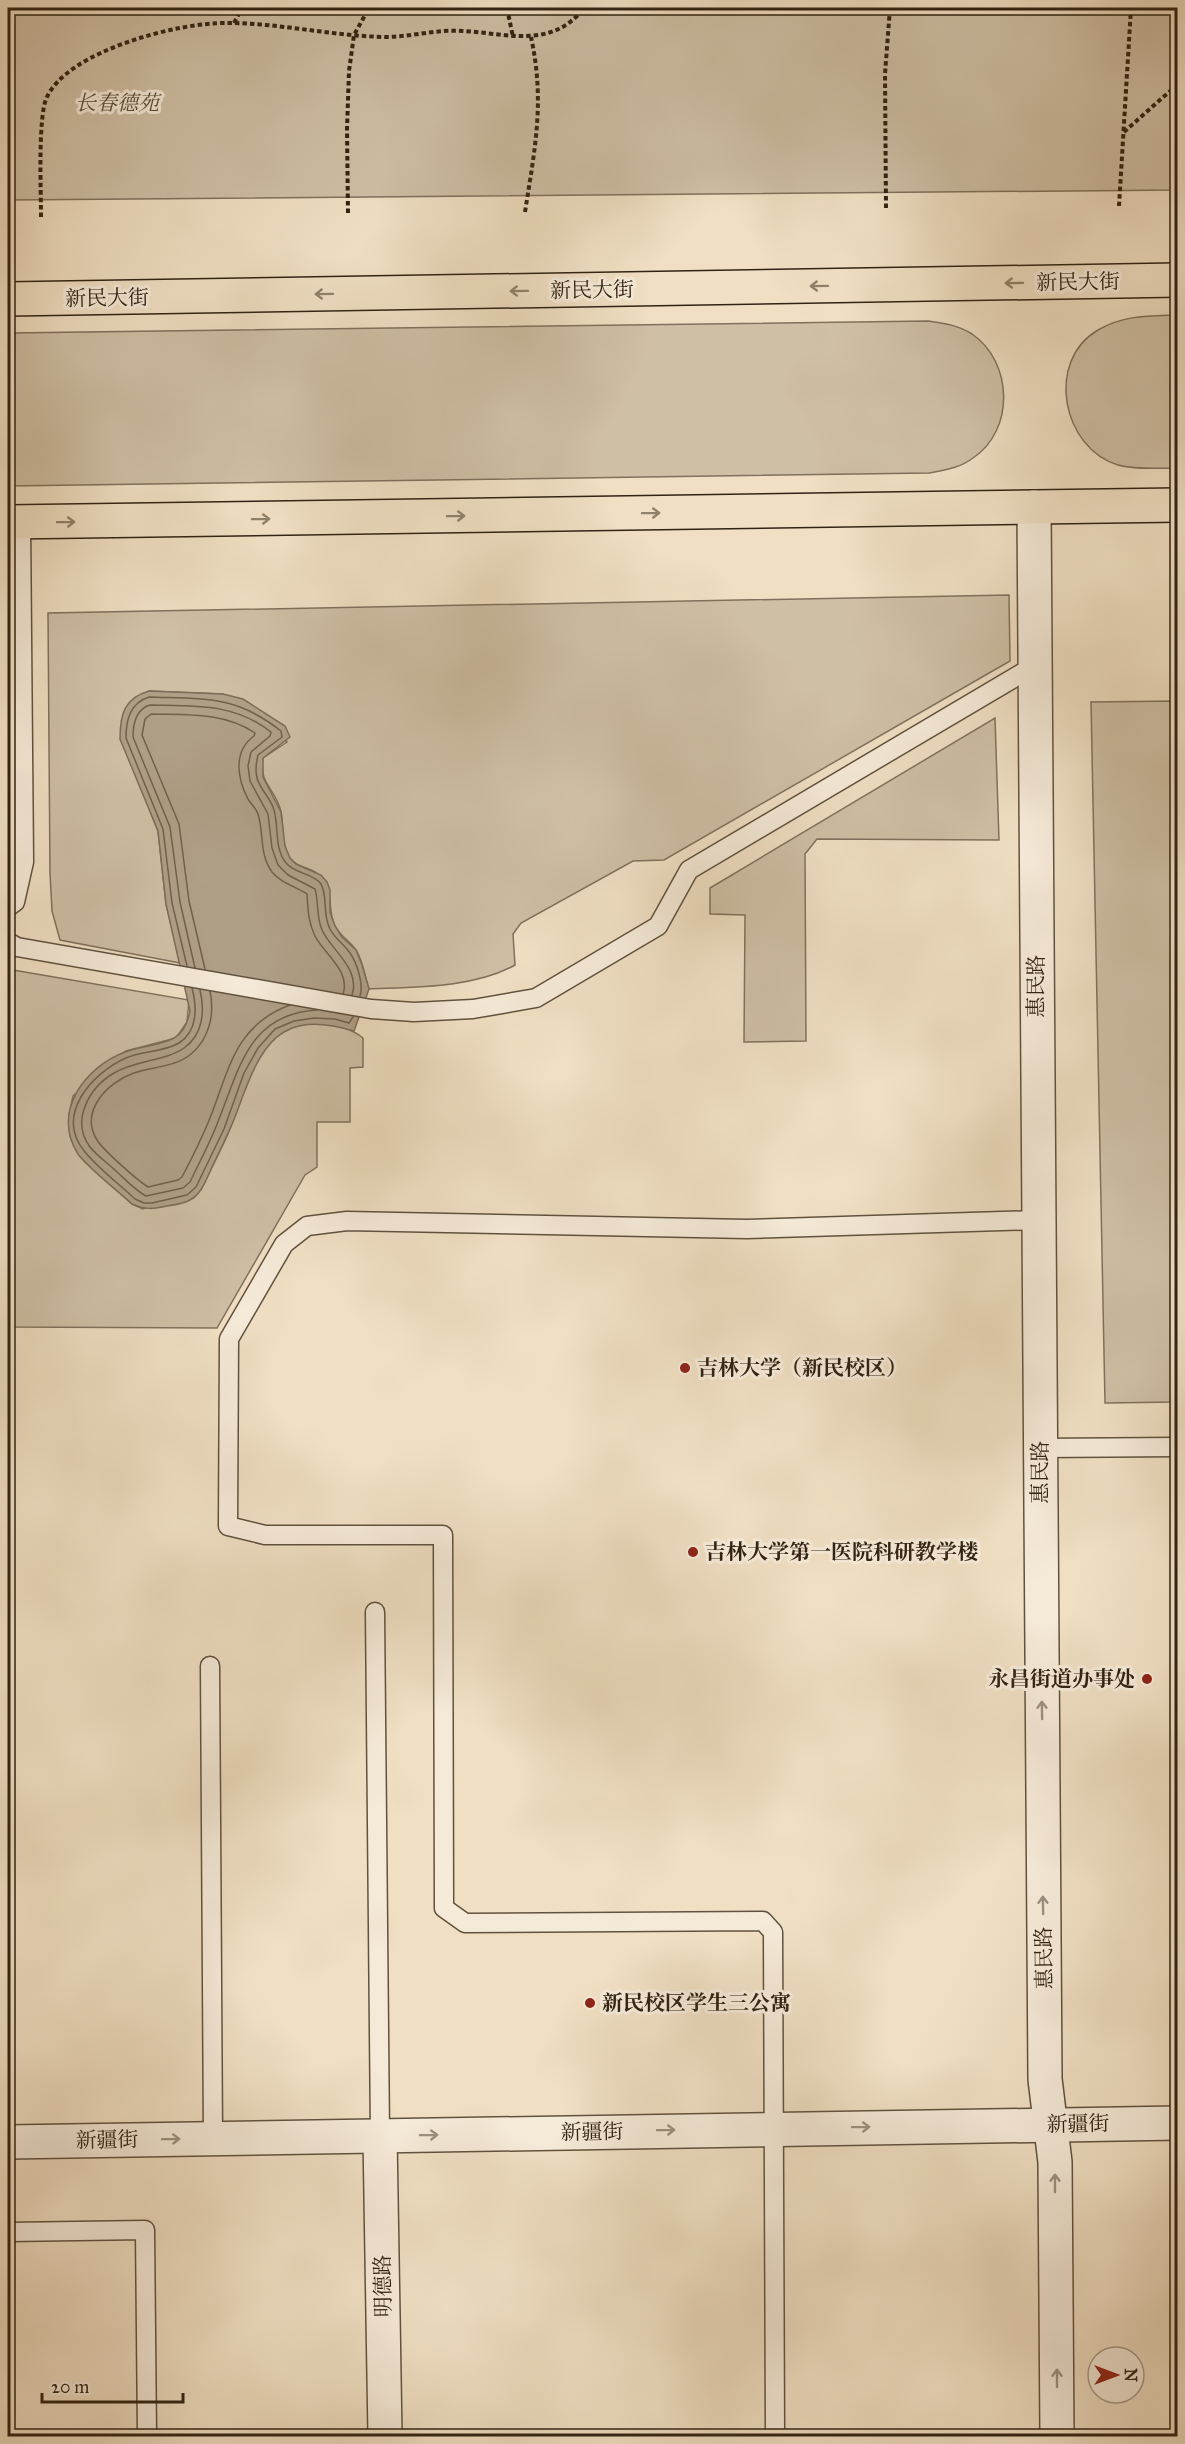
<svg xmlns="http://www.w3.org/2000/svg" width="1185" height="2444" viewBox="0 0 1185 2444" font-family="'IM FELL Great Primer','Noto Serif SC',serif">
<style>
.green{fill:#cfbfa5;stroke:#80715c;stroke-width:1.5}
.water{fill:#af9f87;stroke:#7c6d58;stroke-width:1.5}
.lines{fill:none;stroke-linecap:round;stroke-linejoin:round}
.shore{stroke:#70614c;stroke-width:1.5}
.service-casing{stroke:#60523e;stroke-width:21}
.tertiary-casing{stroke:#60523e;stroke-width:36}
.primary-casing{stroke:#302312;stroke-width:36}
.path{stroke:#302312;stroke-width:4;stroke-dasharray:4.5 3;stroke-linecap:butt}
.service{stroke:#f5ead8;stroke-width:18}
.tertiary{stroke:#f5ead8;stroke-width:33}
.primary{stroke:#f0dfc3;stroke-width:33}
.oneway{stroke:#90816a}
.oneway2{stroke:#9c907f}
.poi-dot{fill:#8f2418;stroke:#f5ead8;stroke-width:2}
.labels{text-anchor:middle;stroke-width:6;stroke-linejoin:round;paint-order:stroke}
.park-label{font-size:21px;font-style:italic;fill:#584a37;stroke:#f5ead8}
.street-label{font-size:21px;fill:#302312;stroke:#f5ead8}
.poi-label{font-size:21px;font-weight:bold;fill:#302312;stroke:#f5ead8;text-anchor:start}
</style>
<rect width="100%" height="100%" fill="#f0dfc3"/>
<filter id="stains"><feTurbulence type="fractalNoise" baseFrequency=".00333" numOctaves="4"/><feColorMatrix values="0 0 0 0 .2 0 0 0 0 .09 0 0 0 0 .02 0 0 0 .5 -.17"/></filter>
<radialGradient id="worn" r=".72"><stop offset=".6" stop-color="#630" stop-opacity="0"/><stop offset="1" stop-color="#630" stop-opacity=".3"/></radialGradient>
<!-- green -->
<g class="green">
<path d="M 8,8 L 1177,8 L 1177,190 L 8,200 Z"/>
<path d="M 1177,315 L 1177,468 C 1158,468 1137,470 1118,465 C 1062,448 1045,361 1098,330 C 1123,315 1149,316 1177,315 Z"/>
<path d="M 928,321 C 943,323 958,325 972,334 C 1013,362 1015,430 973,458 C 960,468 945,470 929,473 L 8,486 L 8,333 Z"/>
<path d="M 1009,595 L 1010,661 L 664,860 L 633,861 L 521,923 L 513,934 L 515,965 C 474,988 415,987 369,989 C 365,977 363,961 356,950 C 350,941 340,936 335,926 C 327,909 334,895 323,879 C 315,867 297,869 289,857 C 281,843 284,827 281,812 C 277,790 258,784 263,758 L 287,742 L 223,694 L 149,691 L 151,813 L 158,831 L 166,904 L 180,963 L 60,940 L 52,911 L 50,873 L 48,613 Z"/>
<path d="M 1177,701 L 1177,1402 L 1105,1403 L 1091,702 Z"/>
<path d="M 995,718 L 999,840 L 817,839 L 805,854 L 806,1041 L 744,1042 L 745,915 L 710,914 L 710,888 Z"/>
<path d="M 13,970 L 189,1000 L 187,1022 L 176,1038 L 126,1051 L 73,1096 L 69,1115 L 70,1136 L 79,1155 L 132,1204 L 143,1209 L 201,1190 C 210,1170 221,1151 229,1131 C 248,1087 257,1020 320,1024 C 336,1025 351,1028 363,1038 L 363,1067 L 350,1068 L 350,1122 L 317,1122 L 317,1167 L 305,1175 L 217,1328 L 8,1327 L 8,974 Z"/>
</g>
<!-- water -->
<path class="water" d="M 149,691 L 223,694 L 243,699 L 285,726 L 290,737 L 263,758 L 263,777 L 281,812 L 285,846 L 290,858 L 296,864 L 321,875 L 327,882 L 330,890 L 330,912 L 335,926 L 342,937 L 356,950 L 362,965 L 369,989 L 354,1031 C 279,1008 261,1045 238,1109 C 231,1129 221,1148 212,1167 C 207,1178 201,1195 190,1200 C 183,1204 174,1205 167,1206 C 154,1209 145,1210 132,1204 C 119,1192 87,1167 78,1154 C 51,1112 85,1067 125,1052 C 141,1046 159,1046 174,1038 C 184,1033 188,1021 190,1011 L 166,904 L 158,831 L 120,739 C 120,715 124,698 149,691 Z"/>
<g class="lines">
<!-- shore -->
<g class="shore">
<path d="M 187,966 L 172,903 L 163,829 L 126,738 C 126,720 130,703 149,697 C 204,699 236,695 281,731 L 282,737 L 258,755 C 256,763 255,770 257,778 C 260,790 271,798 274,810 C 279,827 274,848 286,863 C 295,874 313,873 321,884 C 328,896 322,914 330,929 C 335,939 344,944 350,953 C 357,963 364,985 360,996"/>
<path d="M 195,968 L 180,902 L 170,827 L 133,737 C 133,723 136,709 150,705 C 195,706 234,703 271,732 L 270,736 L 251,752 L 248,766 L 250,781 L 268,814 L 272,848 L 278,865 L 288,875 L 315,889 C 319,903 316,916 322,930 C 331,950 361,969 352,995"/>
<path d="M 205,969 L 189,901 L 179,824 L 142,735 L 145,719 L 151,714 C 187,715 224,712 255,733 L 254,736 C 233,751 237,778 248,799 C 251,804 256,808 258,814 C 264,833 259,854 272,872 C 282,884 295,886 307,894 C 308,909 308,922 315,936 C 324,954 351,971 343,994"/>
<path d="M 192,988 C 197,1007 198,1031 179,1043 C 164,1052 142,1051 126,1058 C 92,1073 54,1115 85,1152 C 99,1169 119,1184 135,1199 L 144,1203 L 152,1203 L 187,1195 L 196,1187 L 224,1129 L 244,1073 L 258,1048 L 275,1029 L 294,1021 L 314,1018 L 335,1019 L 349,1023 L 353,1017"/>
<path d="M 200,990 C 205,1011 203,1035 184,1048 C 166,1061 135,1060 114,1073 C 90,1087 70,1120 90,1147 C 97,1156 109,1164 117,1172 C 126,1180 135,1190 146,1196 L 183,1188 L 190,1182 C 200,1161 211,1141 219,1119 C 240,1067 249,1014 317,1010"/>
<path d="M 210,991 C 215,1015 209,1039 191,1054 C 176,1067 151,1067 134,1073 C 108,1082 79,1111 97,1140 C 103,1150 137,1180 148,1187 L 178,1180 L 182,1177 C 192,1158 202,1138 210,1118 C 229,1070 235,1025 290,1005"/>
</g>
<defs>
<g id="service">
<path d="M 8,907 L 15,902 L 24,862 L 21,522"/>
<path d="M 8,942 L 17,947 L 371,1009 L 414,1012 L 473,1009 L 536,998 L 658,926 L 689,870 L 1034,666"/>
<path d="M 1040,1448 L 1178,1447"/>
<path d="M 375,1612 L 380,2136"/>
<path d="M 210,1666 L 213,2138"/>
<path d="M 8,2232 L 145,2230 L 147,2436"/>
<path d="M 775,2436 C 773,2268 775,2100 773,1932 L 763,1921 L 465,1923 L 444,1908 L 443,1535 L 265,1535 L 228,1526 L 229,1339 L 284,1244 L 307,1226 L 347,1221 L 747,1229 L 1038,1220"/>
</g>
<g id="tertiary">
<path d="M 1034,507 L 1045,2079 L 1055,2162 L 1057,2436"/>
<path d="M 380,2136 L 385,2436"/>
<path d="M 8,2142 L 1178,2123"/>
</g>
<g id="primary">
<path d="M 8,299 L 1178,280"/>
<path d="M 8,522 L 1178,505"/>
</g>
</defs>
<!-- service casing -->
<use href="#service" class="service-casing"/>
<!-- tertiary casing -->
<use href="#tertiary" class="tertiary-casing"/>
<!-- primary casing -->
<use href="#primary" class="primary-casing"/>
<!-- path -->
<g class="path">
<path d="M 507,8 L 513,37"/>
<path d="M 965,8 L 998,11 L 1020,8"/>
<path d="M 234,23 L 242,8"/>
<path d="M 1124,132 L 1178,84"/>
<path d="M 1119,206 L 1131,8"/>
<path d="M 886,208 L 885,74 L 890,8"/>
<path d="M 525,212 C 535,148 545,101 531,37"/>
<path d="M 348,213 L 347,129 L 349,71 L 354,35 L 369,8"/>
<path d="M 41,217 C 41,190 38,121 46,99 C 66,51 179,22 227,23 C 280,23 332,36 385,37 C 411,37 436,29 462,31 C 507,33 551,50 584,8"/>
</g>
<!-- service -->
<use href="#service" class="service"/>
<!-- tertiary -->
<use href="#tertiary" class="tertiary"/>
<!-- primary -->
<use href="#primary" class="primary"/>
</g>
<!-- one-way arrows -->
<defs><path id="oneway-shaft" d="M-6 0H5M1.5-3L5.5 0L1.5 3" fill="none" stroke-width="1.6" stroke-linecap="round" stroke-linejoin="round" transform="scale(1.5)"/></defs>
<g class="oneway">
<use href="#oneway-shaft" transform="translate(1014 283) rotate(179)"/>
<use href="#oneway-shaft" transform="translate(819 286) rotate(179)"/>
<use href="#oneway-shaft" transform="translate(519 291) rotate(179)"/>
<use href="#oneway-shaft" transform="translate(324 294) rotate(179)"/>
<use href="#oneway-shaft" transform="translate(651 513) rotate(-1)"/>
<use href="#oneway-shaft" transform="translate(456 516) rotate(-1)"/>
<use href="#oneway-shaft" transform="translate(261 519) rotate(-1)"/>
<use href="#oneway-shaft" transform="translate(66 522) rotate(-1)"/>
</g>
<g class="oneway2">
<use href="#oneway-shaft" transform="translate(1042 1710) rotate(-91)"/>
<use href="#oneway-shaft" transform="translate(1043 1905) rotate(-91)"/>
<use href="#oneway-shaft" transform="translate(861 2127) rotate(-1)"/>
<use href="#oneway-shaft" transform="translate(666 2130) rotate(-1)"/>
<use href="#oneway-shaft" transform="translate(429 2135) rotate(-1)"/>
<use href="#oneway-shaft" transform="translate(171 2139) rotate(-1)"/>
<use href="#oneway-shaft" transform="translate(1055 2183) rotate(-90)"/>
<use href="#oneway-shaft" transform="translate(1057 2378) rotate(-90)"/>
</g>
<!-- markers -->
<g class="poi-dot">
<circle cx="685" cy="1368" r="6"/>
<circle cx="693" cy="1552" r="6"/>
<circle cx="1147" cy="1679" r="6"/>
<circle cx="590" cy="2003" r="6"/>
</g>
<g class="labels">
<!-- park labels -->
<g class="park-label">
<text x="117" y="110">长春德苑</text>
</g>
<!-- street labels -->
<g class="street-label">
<text transform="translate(1078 282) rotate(-1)" y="7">新民大街</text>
<text transform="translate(592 290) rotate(-1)" y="7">新民大街</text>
<text transform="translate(107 298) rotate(-1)" y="7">新民大街</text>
<text transform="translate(1036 986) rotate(-90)" y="7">惠民路</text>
<text transform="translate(1040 1472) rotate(-90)" y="7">惠民路</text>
<text transform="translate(1044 1958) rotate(-91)" y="7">惠民路</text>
<text transform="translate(1078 2124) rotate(-1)" y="7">新疆街</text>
<text transform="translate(592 2132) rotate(-1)" y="7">新疆街</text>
<text transform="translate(107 2140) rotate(-1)" y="7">新疆街</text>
<text transform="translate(383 2286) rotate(-91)" y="7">明德路</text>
</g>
<!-- poi labels -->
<g class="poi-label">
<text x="697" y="1375">吉林大学（新民校区）</text>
<text x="705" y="1559">吉林大学第一医院科研教学楼</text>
<text x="1135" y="1686" text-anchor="end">永昌街道办事处</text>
<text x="602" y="2010">新民校区学生三公寓</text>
</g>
</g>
<!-- margin -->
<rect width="1185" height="2444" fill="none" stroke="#f0dfc3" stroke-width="30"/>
<rect x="9" y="9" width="1167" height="2426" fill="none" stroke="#302312" stroke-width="3"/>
<rect x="15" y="15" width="1155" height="2414" fill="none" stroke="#302312" stroke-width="1.5"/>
<!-- north arrow -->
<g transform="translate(1116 2375) rotate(90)"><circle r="28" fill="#f5ead8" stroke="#a69a89" stroke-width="1.5"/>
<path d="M0-4.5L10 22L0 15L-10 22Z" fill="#8f2418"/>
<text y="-9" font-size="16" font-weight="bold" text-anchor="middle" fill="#302312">N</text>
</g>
<!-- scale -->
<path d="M42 2393v9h141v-9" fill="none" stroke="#302312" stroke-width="3"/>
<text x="51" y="2393" font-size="18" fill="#302312" stroke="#f5ead8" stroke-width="4.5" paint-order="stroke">20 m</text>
<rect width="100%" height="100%" filter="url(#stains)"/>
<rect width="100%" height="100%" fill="url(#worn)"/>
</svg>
